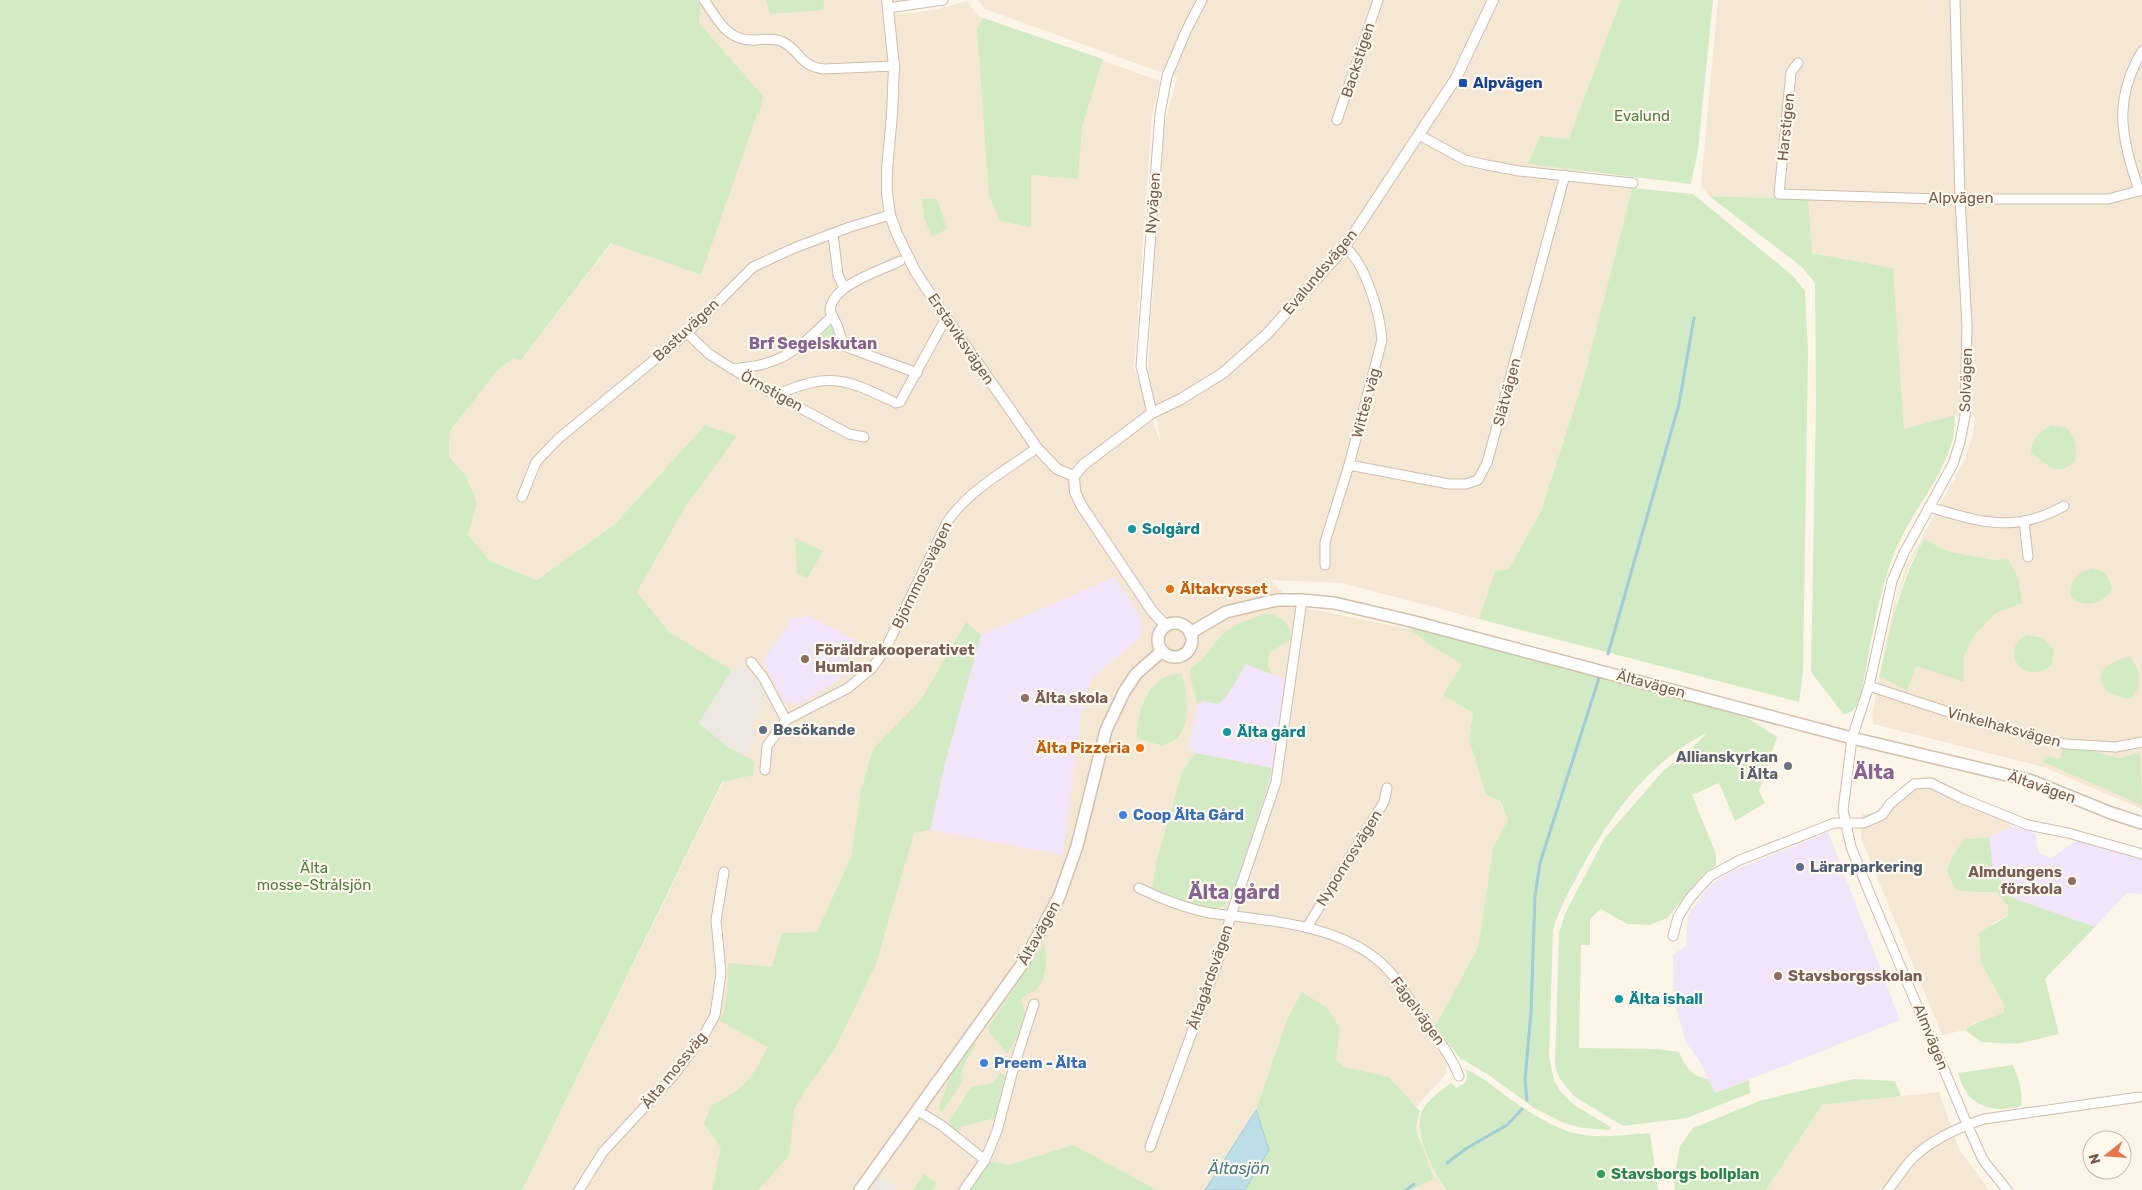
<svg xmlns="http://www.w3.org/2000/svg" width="2142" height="1190" viewBox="0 0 2142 1190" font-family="Rubik,sans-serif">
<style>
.residential{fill:#f4e8d5;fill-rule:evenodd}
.industrial{fill:#ede7e1}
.education{fill:#f2e4f9}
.green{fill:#d2ebc5}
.water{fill:#bbdee7;stroke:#a1cdd9}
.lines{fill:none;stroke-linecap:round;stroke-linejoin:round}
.stream{stroke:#a1cdd9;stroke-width:3}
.minor-casing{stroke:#cfbead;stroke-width:11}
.tertiary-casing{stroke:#cfbead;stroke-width:12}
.secondary-casing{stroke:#d4c0ad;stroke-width:14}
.minor{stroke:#fff;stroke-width:9}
.tertiary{stroke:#fff;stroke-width:10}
.secondary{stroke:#fff;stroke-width:11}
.transit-dot{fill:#1a4fb4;stroke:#fff9ee;stroke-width:2}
.culture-dot{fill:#0f9aa8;stroke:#fff9ee;stroke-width:2}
.food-dot{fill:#e8710a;stroke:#fff9ee;stroke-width:2}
.education-dot{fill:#8d6e63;stroke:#fff9ee;stroke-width:2}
.service-dot{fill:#5c6f8a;stroke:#fff9ee;stroke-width:2}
.worship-dot{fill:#6b7280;stroke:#fff9ee;stroke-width:2}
.shop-dot{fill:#3f7fe0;stroke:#fff9ee;stroke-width:2}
.leisure-dot{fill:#2e9e5b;stroke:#fff9ee;stroke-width:2}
.labels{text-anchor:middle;stroke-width:4.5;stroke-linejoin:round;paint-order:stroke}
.street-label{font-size:15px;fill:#775d4b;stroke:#fff9ee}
.transit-label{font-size:15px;font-weight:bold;fill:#164399;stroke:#fff9ee;text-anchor:start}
.park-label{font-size:15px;fill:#517d42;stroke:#fff9ee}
.culture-label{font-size:15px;font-weight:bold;fill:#0d838f;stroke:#fff9ee;text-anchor:start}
.food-label{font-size:15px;font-weight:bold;fill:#c56008;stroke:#fff9ee;text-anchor:start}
.education-label{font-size:15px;font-weight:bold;fill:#785e54;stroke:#fff9ee;text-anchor:start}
.service-label{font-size:15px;font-weight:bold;fill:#4e5e75;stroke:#fff9ee;text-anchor:start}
.worship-label{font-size:15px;font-weight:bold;fill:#5b616d;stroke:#fff9ee;text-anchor:end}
.shop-label{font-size:15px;font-weight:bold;fill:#366cbe;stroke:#fff9ee;text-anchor:start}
.leisure-label{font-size:15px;font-weight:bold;fill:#27864d;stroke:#fff9ee;text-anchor:start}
.neighbourhood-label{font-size:16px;font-weight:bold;fill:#856393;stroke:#fff9ee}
.water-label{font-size:16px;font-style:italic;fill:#447b8b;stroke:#fff9ee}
.district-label{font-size:20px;font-weight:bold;fill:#856393;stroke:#fff9ee}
</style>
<rect width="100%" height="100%" fill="#fdf5e7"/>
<!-- residential -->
<g class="residential">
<path d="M 697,0 L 909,0 L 896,2 L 879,9 L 901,14 L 934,10 L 967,1 L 978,16 L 1160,81 L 1152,115 L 1134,368 L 1161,444 L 1148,368 L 1163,130 L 1177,78 L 985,9 L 978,0 L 1642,0 L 1581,182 L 1632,188 L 1585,374 L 1541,511 L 1509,569 L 1495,571 L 1479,619 L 1342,583 L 1270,580 L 1296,606 L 1409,629 L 1430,645 L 1462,664 L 1473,713 L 1469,739 L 1508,819 L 1493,848 L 1478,948 L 1438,1024 L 1429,1034 L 1447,1058 L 1446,1074 L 1417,1106 L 1419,1135 L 1436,1176 L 1447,1190 L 1245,1190 L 1268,1150 L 1256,1110 L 1205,1190 L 522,1190 L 723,782 L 753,761 L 729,748 L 732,670 L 669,632 L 637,592 L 686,506 L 737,436 L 705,425 L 614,525 L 537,580 L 490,561 L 467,535 L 477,503 L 449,457 L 450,431 L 497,371 L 514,358 L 522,359 L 612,243 L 701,275 L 714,65 L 722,51 L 699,23 L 701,5 Z"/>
<path d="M 1718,0 L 2142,0 L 2142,809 L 2044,767 L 1873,724 L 1872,717 L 1879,676 L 1895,601 L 1907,565 L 1964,461 L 1973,435 L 1975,417 L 1955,415 L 1904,429 L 1892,268 L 1812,253 L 1807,199 L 1709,196 L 1701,185 ZM 1924,539 L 1947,551 L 1994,560 L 2008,559 L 2022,603 L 1996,613 L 1973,637 L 1963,659 L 1916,666 L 1896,602 L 1909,566 Z"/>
<path d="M 1928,776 L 2018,817 L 2012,826 L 1989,837 L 1965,839 L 1976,892 L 1996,892 L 2008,906 L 2008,916 L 1993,923 L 1981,963 L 2003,1003 L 2004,1013 L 1993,1019 L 1974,1023 L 1965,1030 L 1942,1035 L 1861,838 L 1862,815 L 1874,813 L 1910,781 Z"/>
<path d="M 1939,1092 L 1959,1149 L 1989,1190 L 1766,1190 L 1822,1105 Z"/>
</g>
<!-- industrial -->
<g class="industrial">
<path d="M 739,663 L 758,677 L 763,685 L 765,701 L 750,727 L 758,732 L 744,756 L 729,748 L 699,723 L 732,670 L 736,671 Z"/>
<path d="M 878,1176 L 900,1190 L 867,1190 Z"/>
</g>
<!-- education -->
<g class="education">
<path d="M 1114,577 L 1139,613 L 1142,631 L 1139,639 L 1091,679 L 1081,716 L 1063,855 L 930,830 L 945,763 L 981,635 Z"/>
<path d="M 809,616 L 857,641 L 845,662 L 853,670 L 801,704 L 784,701 L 763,661 L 792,618 Z"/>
<path d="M 1246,664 L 1286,679 L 1272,768 L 1195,753 L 1189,748 L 1197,704 L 1228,694 Z"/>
<path d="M 2012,826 L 2035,833 L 2039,853 L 2051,858 L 2076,841 L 2142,860 L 2142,894 L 2127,893 L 2095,927 L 2013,898 L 1993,868 L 1989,837 Z"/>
<path d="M 1828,832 L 1900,1020 L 1715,1093 L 1699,1060 L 1686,1043 L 1674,998 L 1673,955 L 1686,946 L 1688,915 L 1710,885 L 1730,872 Z"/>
</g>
<!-- green -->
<g class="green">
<path d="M 0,0 L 697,0 L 701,5 L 699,23 L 763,96 L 759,114 L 755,113 L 757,115 L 701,275 L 611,243 L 521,360 L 514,358 L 497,371 L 450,431 L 449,457 L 466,476 L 477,503 L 468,535 L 490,561 L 537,580 L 614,525 L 705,425 L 737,436 L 686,506 L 637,592 L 669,632 L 732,670 L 699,723 L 729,748 L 754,761 L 753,775 L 722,782 L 522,1190 L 0,1190 Z"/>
<path d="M 766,0 L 824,0 L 823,10 L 770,14 Z"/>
<path d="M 1621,0 L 1713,0 L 1698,150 L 1691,184 L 1528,164 L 1540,136 L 1569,139 Z"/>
<path d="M 983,18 L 1103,59 L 1082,127 L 1078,179 L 1031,175 L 1031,227 L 1000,221 L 989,196 L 977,29 Z"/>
<path d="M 1632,188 L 1693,194 L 1793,276 L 1805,291 L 1808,352 L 1803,672 L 1799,702 L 1479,619 L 1495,571 L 1509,569 L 1541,511 L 1585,374 Z"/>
<path d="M 1709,196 L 1808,199 L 1812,253 L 1893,268 L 1904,429 L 1955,415 C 1954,423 1955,433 1952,441 C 1941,481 1912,511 1896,549 C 1876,597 1870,651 1860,701 L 1852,711 L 1844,715 L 1811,672 L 1816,402 L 1815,283 L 1802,267 Z"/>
<path d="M 922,199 L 937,199 L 947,229 L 932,237 L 924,218 Z"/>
<path d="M 832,316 L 844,346 L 826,351 L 820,336 L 825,333 L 824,324 Z"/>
<path d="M 2052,425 L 2067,428 C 2076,438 2077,448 2075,461 C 2057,479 2048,464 2031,453 C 2031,439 2040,431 2052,425 Z"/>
<path d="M 795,538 L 823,551 L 807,578 L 797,573 Z"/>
<path d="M 1924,539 L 1947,551 L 1994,560 L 2008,559 L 2018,578 L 2022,603 L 1996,613 L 1973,637 L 1963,659 L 1964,682 L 1916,666 L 1907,691 L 1880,676 C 1891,626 1899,585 1924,539 Z"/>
<path d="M 2092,568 C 2104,571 2110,576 2112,589 C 2104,603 2085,609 2072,598 C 2067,583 2078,572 2092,568 Z"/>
<path d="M 1264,614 C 1278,613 1292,624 1291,639 L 1269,653 L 1268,665 L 1273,675 L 1246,664 L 1228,694 L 1219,704 L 1203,701 L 1197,704 L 1190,675 L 1191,668 C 1209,656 1208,651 1221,636 C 1231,625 1251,619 1264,614 Z"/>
<path d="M 966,622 L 981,635 L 945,763 L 930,830 L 914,833 L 876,964 L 835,1049 L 806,1089 L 794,1110 L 789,1156 L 758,1190 L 712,1190 L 721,1148 L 704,1124 L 711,1105 C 742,1091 753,1078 768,1047 L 720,1021 C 728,1002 728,984 728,963 L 772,967 L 782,933 L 817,932 L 851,857 L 861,791 L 873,749 L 921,700 Z"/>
<path d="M 1416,626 L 1748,718 L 1777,737 L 1759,791 L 1765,803 L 1735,821 L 1719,783 L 1692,795 L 1716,854 L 1716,865 L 1702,876 L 1667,918 L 1650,925 L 1627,924 L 1601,909 L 1590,919 L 1590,945 L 1581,945 L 1579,1048 L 1657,1049 L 1679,1052 C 1686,1067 1691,1076 1708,1079 L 1715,1093 L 1749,1080 L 1750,1093 L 1687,1118 L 1623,1126 L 1575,1097 L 1560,1079 L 1555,1066 L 1559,932 L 1565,914 L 1604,839 L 1663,771 L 1690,750 L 1707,733 C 1649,761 1610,816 1580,871 C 1569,891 1559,909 1553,930 L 1549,1057 L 1554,1080 L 1560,1091 L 1574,1105 L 1611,1127 L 1610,1130 L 1583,1128 L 1564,1123 L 1534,1108 L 1489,1075 L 1460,1058 L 1435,1027 L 1478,948 L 1493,848 L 1508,819 L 1500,801 L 1486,794 L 1469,739 L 1473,713 L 1443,695 L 1462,664 L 1430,645 L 1409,629 Z"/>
<path d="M 2027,635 L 2043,638 L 2054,650 L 2052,665 C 2024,689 1997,649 2027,635 Z"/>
<path d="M 2130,657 C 2141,669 2142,689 2131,699 C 2122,697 2107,695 2103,686 C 2093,669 2118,658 2130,657 Z"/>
<path d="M 1181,673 C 1187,690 1192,725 1177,738 C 1173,741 1167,744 1163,746 L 1137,738 C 1137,716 1144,688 1165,677 C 1169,675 1176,674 1181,673 Z"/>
<path d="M 2064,745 L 2120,758 L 2140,752 L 2142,805 L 2043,762 L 2044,756 L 2060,759 Z"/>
<path d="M 1195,753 L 1272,768 L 1266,792 L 1231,899 L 1223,906 L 1209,909 L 1152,889 L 1156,863 L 1182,772 Z"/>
<path d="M 1989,837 L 1993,868 L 2013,898 L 2095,927 L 2045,979 L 2059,1034 L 2017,1044 L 1981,1042 L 1965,1030 C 1977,1020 1991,1020 2004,1012 L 2003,1003 L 1981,963 L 1979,933 L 2008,916 L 2008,906 L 1996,892 L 1976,892 L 1956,890 L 1947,870 L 1953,855 L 1965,839 Z"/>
<path d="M 1044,943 C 1047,958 1048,975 1037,989 C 1032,994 1025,994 1021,1000 L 1026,1016 L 1025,1022 L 1007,1054 L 987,1029 Z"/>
<path d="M 1302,992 L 1327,1008 L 1340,1028 L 1336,1059 L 1344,1067 L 1389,1077 L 1420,1111 L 1415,1128 L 1434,1179 L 1410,1190 L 1245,1190 L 1268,1150 L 1256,1110 L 1288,1017 Z"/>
<path d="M 975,1042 L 976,1045 L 962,1068 L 963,1081 L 942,1112 L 940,1112 L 938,1107 C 944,1099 945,1087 950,1078 C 958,1065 967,1054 975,1042 Z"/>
<path d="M 2013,1065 C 2019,1079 2023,1091 2021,1106 C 2003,1112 1978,1110 1966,1092 C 1962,1086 1960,1079 1958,1073 Z"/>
<path d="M 1465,1069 C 1484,1077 1498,1091 1516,1103 C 1533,1114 1553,1127 1574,1133 C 1598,1139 1626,1135 1650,1133 L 1658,1190 L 1447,1190 C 1437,1178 1432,1167 1426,1152 C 1412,1117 1420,1105 1451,1083 L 1456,1088 L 1466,1082 L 1467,1075 Z"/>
<path d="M 1000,1073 L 1005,1075 L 995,1118 L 961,1127 L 958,1132 L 952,1128 L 949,1122 L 971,1087 L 993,1083 Z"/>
<path d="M 1854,1079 L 1895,1081 L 1901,1096 L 1822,1105 L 1766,1190 L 1675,1190 L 1674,1180 L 1680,1146 L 1693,1128 L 1762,1100 Z"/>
<path d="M 1073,1145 L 1157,1190 L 965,1190 L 985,1160 L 1010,1165 Z"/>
<path d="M 924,1174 L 937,1183 L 932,1190 L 913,1190 Z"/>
</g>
<!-- water -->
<path class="water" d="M 1256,1110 L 1269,1150 L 1245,1190 L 1205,1190 Z"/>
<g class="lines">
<!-- stream -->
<g class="stream">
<path d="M 1608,654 L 1679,404 L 1694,318"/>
<path d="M 1527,1100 L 1525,1080 L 1531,1012 L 1535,896 L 1540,863 L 1599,678"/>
<path d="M 1447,1163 L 1467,1148 L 1507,1125 L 1522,1109"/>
<path d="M 1406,1190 L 1414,1184"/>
</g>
<defs>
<g id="minor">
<path d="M 704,0 C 719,21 727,42 756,40 C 764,39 775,38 783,42 C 801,51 799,66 824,69 L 894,66"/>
<path d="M 1955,0 L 1960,198 L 1967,326 L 1965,416 L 1960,442 L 1953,464 L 1904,553 L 1892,581 L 1869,686 L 1852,738 L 1843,810 L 1851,847 L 1867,887 L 1967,1124 L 1983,1160 L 2007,1190"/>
<path d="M 888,8 L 943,0"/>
<path d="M 1798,63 L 1791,72 L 1779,194 L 1938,199 L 2108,199 L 2142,190"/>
<path d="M 1337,120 L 1378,0"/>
<path d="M 1419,135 L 1465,160 L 1487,165 L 1519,171 L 1633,183"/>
<path d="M 2139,191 C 2122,138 2112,102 2142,51"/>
<path d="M 833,234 L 838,275 L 844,288"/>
<path d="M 900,261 C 880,271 831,285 830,311 L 837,325 L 844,346 L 917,373"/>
<path d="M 687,333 L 709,354 L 761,387 L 849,434 L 864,437"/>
<path d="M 732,369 C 743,367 756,367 767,363 C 793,356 813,335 832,316"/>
<path d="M 777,395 C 829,371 847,379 896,403 L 900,402 L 946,318"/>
<path d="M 1152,413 L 1141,366 L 1160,114 L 1167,76 L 1186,31 L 1202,0"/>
<path d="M 1349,465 L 1449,484 L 1466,484 L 1478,480 L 1487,463 L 1565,175"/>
<path d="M 522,497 L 536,462 L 558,439 L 687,333 L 753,267 L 794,248 L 850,227 L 890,215"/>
<path d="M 1929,507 C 1981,522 2014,534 2064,506"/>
<path d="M 2024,521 L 2028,557"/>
<path d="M 1325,565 L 1325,542 L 1349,465 L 1382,340 C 1380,314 1366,264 1345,247"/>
<path d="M 751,662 L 763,677 L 786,720"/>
<path d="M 1869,686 L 1979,722 L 2066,744 L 2116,747 L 2142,742"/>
<path d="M 765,770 L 767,746 L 786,720 L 848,688 L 872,668 L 885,650 L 947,522 C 969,490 1006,470 1037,448"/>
<path d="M 1139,888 C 1159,898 1188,909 1210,913 C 1269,921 1348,924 1390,972 C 1401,984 1409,999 1418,1012 C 1433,1033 1449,1051 1459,1076"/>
<path d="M 1307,927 L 1384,802 L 1387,788"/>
<path d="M 1673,936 L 1678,917 L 1690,898 L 1710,876 L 1740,860 L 1834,823 L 1864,823 L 1882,815 L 1890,804 L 1914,784 L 1931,783 L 1961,798 L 2028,825 L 2068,833 L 2142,854"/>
<path d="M 918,1111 L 941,1125 L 985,1160 L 964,1190"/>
<path d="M 1150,1147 L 1218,961 L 1231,915 L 1276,782 L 1302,600"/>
<path d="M 985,1160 L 997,1131 L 1014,1066 L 1034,1004"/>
<path d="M 579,1190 L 603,1152 L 673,1076 L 704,1035 L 715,1015 L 721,973 L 716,920 L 724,872"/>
<path d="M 1888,1190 C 1897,1179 1905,1165 1915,1156 C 1933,1139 1960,1127 1984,1119 L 2139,1097"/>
</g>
<g id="tertiary">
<path d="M 887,0 L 894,66 L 892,115 L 887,169 L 887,193 L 890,215 L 897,234 L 915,271 L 944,315 L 1037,448 L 1057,469 L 1074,476"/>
<path d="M 1074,476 L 1083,465 L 1152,413 L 1181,399 L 1223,373 L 1267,334 L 1345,247 L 1456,78 L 1493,0"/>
<path d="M 1074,476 L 1075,492 L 1081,505 L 1152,611 L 1166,626"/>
</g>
<g id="secondary">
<circle cx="1175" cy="640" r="17"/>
<path d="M 1190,633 L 1226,612 L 1277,600 L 1302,600 L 1334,603 L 1411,621 L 1852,738 L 2032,781 L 2111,813 L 2142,823"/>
<path d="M 860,1190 L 1023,963 L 1059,897 L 1077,846 L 1106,730 L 1124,692 L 1136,674 L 1162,651"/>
</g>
</defs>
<!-- minor casing -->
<use href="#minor" class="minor-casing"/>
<!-- tertiary casing -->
<use href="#tertiary" class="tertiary-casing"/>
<!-- secondary casing -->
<use href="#secondary" class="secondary-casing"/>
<!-- minor -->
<use href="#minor" class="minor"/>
<!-- tertiary -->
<use href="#tertiary" class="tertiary"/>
<!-- secondary -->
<use href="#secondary" class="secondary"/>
</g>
<!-- markers -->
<rect class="transit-dot" x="1458" y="78" width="10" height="10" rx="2.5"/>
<g class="culture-dot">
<circle cx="1132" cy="529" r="5"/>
<circle cx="1227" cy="732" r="5"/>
<circle cx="1619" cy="999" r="5"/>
</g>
<g class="food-dot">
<circle cx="1170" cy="589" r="5"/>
<circle cx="1140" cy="748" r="5"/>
</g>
<g class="education-dot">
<circle cx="805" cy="659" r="5"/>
<circle cx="1025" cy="698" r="5"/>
<circle cx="2072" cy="881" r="5"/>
<circle cx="1778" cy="976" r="5"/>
</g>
<g class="service-dot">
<circle cx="763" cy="730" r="5"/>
<circle cx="1800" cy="867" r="5"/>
</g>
<circle class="worship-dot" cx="1788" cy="766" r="5"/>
<g class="shop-dot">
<circle cx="1123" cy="815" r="5"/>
<circle cx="984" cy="1063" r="5"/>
</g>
<circle class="leisure-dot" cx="1601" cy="1174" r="5"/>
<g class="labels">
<!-- street labels -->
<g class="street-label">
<text transform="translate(1358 60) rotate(-72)" y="5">Backstigen</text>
<text transform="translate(1786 127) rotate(-84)" y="5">Harstigen</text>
<text x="1961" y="203">Alpvägen</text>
<text transform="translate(1153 203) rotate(-86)" y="5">Nyvägen</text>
<text transform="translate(1320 272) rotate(-50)" y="5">Evalundsvägen</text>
<text transform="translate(686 330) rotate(-43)" y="5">Bastuvägen</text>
<text transform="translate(961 339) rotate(56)" y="5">Erstaviksvägen</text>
<text transform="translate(1966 380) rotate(-88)" y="5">Solvägen</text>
<text transform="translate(772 391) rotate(29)" y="5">Örnstigen</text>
<text transform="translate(1507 392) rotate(-75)" y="5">Slätvägen</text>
<text transform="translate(1366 403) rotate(-75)" y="5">Wittes väg</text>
<text transform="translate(922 575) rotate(-64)" y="5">Björnmossvägen</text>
<text transform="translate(1651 684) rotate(15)" y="5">Ältavägen</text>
<text transform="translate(2004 727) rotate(15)" y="5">Vinkelhaksvägen</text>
<text transform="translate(2042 787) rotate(19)" y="5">Ältavägen</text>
<text transform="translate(1349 858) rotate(-58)" y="5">Nyponrosvägen</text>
<text transform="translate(1039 933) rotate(-61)" y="5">Ältavägen</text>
<text transform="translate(1210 977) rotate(-71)" y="5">Ältagårdsvägen</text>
<text transform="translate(1418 1011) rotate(54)" y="5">Fågelvägen</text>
<text transform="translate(1931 1037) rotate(68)" y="5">Almvägen</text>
<text transform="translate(674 1070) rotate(-51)" y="5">Älta mossväg</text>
</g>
<!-- transit labels -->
<g class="transit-label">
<text x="1473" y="88">Alpvägen</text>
</g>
<!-- park labels -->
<g class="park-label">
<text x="1642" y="121">Evalund</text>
<text x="314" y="873">Älta<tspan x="314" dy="17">mosse-Strålsjön</tspan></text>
</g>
<!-- culture labels -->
<g class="culture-label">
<text x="1142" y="534">Solgård</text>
<text x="1237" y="737">Älta gård</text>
<text x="1629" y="1004">Älta ishall</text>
</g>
<!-- food labels -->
<g class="food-label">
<text x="1180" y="594">Ältakrysset</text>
<text x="1130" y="753" text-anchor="end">Älta Pizzeria</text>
</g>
<!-- education labels -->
<g class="education-label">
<text x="815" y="655">Föräldrakooperativet<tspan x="815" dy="17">Humlan</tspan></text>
<text x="1035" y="703">Älta skola</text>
<text x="2062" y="877" text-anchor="end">Almdungens<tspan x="2062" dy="17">förskola</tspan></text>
<text x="1788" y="981">Stavsborgsskolan</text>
</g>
<!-- service labels -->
<g class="service-label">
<text x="773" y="735">Besökande</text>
<text x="1810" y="872">Lärarparkering</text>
</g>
<!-- worship labels -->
<g class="worship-label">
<text x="1778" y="762">Allianskyrkan<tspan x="1778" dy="17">i Älta</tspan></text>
</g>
<!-- shop labels -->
<g class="shop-label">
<text x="1133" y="820">Coop Älta Gård</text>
<text x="994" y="1068">Preem - Älta</text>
</g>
<!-- leisure labels -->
<g class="leisure-label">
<text x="1611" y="1179">Stavsborgs bollplan</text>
</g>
<!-- neighbourhood labels -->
<g class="neighbourhood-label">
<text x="813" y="349">Brf Segelskutan</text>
</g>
<!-- water labels -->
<g class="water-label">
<text x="1239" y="1174">Ältasjön</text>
</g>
<!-- district labels -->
<g class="district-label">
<text x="1874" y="779">Älta</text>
<text x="1234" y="899">Älta gård</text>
</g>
</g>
<!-- north arrow -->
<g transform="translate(2107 1155) rotate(253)"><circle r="24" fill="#fff9ee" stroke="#c9bbad"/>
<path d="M0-4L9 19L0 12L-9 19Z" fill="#e7764b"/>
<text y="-8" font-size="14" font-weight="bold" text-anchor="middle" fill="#775d4b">N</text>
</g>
</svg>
